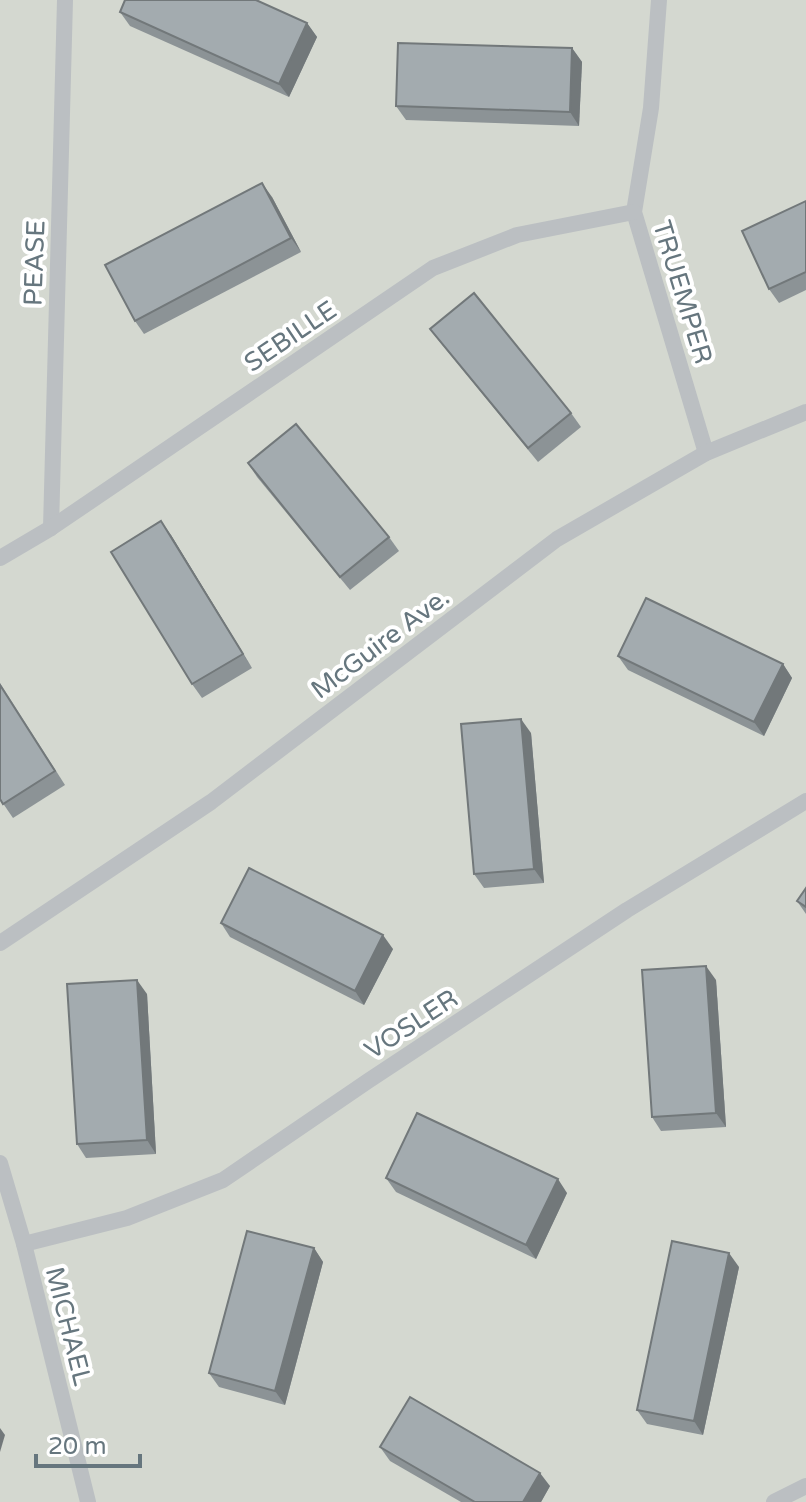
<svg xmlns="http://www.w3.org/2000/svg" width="806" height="1502" viewBox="0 0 806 1502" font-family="'Varela Round',sans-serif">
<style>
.green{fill:#d4d8d0}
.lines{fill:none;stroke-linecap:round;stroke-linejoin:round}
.service{stroke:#bbbfc2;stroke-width:16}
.wall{fill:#8c9396}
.shaded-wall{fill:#72787a}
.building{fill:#a3abaf;stroke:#72787a;stroke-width:2}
.labels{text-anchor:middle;stroke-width:8;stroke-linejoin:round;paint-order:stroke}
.street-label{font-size:26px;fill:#66767e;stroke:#fff}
</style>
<rect width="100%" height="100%" fill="#f4f3f0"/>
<!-- green -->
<rect class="green" x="0" y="0" width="806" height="1502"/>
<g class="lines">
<!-- service -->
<g class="service">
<path d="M 659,0 L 651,108 L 634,212 L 706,453"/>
<path d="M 51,528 L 65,0"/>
<path d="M 0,558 L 51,528 L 433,268 L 517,235 L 634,212"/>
<path d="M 0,943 L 211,802 L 557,539 L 706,453 L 806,412"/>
<path d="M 0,1163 L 24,1244 L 88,1502"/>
<path d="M 24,1244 L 127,1218 L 223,1180 L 368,1081 L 627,910 L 806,801"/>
<path d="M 774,1502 L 806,1486"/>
</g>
</g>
<!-- wall -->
<g class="wall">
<path d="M 120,12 L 307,23 L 317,37 L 289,97 L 130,26 Z"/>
<path d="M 572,48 L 582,62 L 579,126 L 406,120 L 396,106 Z"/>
<path d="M 272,197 L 301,252 L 144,334 L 135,321 Z"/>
<path d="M 806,201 L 806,290 L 779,303 L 769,289 Z"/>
<path d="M 430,329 L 571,413 L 581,427 L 538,462 L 440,342 Z"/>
<path d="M 248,463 L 389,537 L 399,551 L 350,590 L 257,477 Z"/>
<path d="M 171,535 L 252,668 L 202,698 L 192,684 Z"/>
<path d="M 618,656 L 783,664 L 792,678 L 764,736 L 628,670 Z"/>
<path d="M 0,683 L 65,785 L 13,818 L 0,799 Z"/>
<path d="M 531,733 L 544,883 L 484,888 L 474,874 Z"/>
<path d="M 806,888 L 806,914 L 797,901 Z"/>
<path d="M 221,923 L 393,949 L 364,1005 L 230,937 Z"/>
<path d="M 716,980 L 726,1127 L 661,1131 L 652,1117 Z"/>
<path d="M 147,994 L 156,1154 L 86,1158 L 77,1144 Z"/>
<path d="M 386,1178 L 567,1193 L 536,1259 L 396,1192 Z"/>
<path d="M 314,1248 L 323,1262 L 285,1405 L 219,1387 L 209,1373 Z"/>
<path d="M 739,1267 L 703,1435 L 647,1424 L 637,1410 Z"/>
<path d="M 380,1447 L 550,1486 L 541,1502 L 461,1502 L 390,1461 Z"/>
</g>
<!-- shaded-wall -->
<g class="shaded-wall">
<path d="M 307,23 L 317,37 L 289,97 L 279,84 Z"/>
<path d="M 572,48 L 582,62 L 579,126 L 570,112 Z"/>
<path d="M 262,183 L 272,197 L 301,252 L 291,238 Z"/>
<path d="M 161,521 L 171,535 L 252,668 L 243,654 Z"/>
<path d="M 783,664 L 792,678 L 764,736 L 754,722 Z"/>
<path d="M 521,719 L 531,733 L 544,883 L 534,869 Z"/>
<path d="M 383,935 L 393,949 L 364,1005 L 355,991 Z"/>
<path d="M 706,966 L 716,980 L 726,1127 L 716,1113 Z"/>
<path d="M 137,980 L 147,994 L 156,1154 L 147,1140 Z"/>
<path d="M 558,1179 L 567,1193 L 536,1259 L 526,1245 Z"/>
<path d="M 314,1248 L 323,1262 L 285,1405 L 275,1391 Z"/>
<path d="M 729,1253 L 739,1267 L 703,1435 L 694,1421 Z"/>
<path d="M 0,1428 L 5,1435 L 0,1452 Z"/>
<path d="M 540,1473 L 550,1486 L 541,1502 L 523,1502 Z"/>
</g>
<!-- building -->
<g class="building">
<path d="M 125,0 L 256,0 L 307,23 L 279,84 L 120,12 Z"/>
<path d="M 398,43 L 572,48 L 570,112 L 396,106 Z"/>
<path d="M 262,183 L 291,238 L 135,321 L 105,265 Z"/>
<path d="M 806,201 L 806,272 L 769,289 L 742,231 Z"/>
<path d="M 474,293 L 571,413 L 528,448 L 430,329 Z"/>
<path d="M 296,424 L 389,537 L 340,577 L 248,463 Z"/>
<path d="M 161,521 L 243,654 L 192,684 L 111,552 Z"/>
<path d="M 646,598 L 783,664 L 754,722 L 618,656 Z"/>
<path d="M 0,685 L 55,771 L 3,804 L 0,799 Z"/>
<path d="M 521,719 L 534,869 L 474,874 L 461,724 Z"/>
<path d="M 249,868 L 383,935 L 355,991 L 221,923 Z"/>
<path d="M 806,888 L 806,907 L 797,901 Z"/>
<path d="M 706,966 L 716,1113 L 652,1117 L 642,970 Z"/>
<path d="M 137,980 L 147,1140 L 77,1144 L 67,984 Z"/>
<path d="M 417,1113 L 558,1179 L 526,1245 L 386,1178 Z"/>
<path d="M 247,1231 L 314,1248 L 275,1391 L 209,1373 Z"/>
<path d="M 672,1241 L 729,1253 L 694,1421 L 637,1410 Z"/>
<path d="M 410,1397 L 540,1473 L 523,1502 L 475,1502 L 380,1447 Z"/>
</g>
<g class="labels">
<!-- street labels -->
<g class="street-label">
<text transform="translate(34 263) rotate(-88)" y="9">PEASE</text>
<text transform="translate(683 292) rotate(73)" y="9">TRUEMPER</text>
<text transform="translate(290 336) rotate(-34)" y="9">SEBILLE</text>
<text transform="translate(380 643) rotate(-37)" y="9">McGuire Ave.</text>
<text transform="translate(411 1024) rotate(-33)" y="9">VOSLER</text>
<text transform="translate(69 1326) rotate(76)" y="9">MICHAEL</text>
</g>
</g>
<!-- scale -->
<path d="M36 1454v12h104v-12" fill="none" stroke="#66767e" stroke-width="4"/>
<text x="48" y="1454" font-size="24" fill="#66767e" stroke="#ffffff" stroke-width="6" paint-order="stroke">20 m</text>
</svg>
